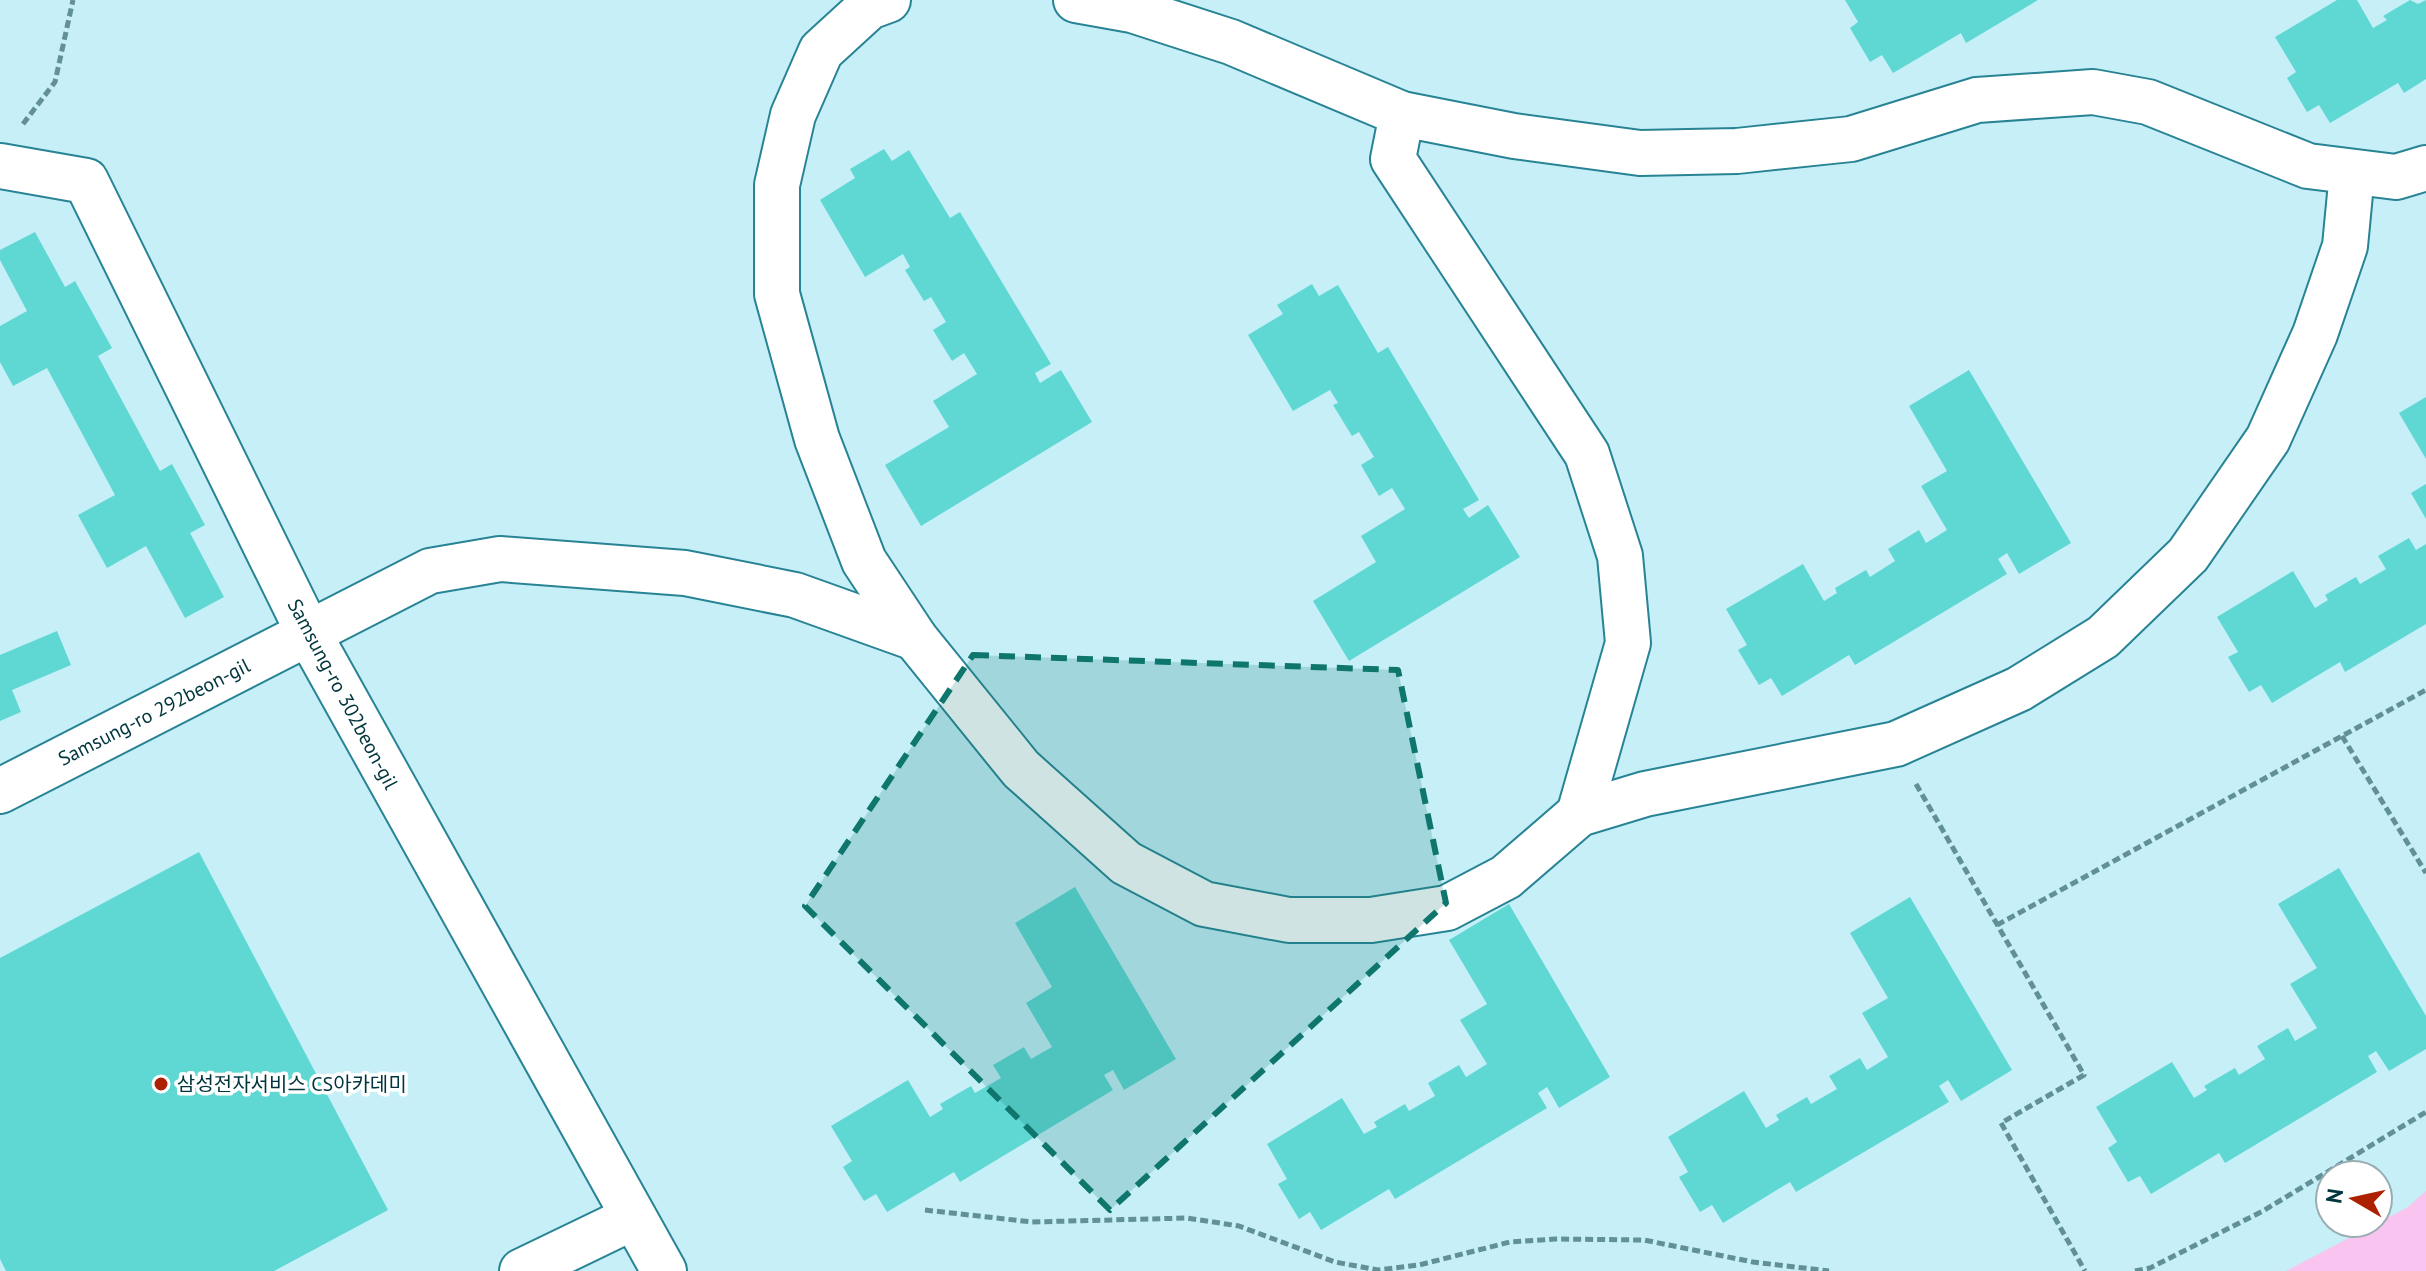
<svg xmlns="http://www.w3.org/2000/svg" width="2426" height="1271" viewBox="0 0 2426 1271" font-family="'PT Sans','Noto Sans KR',sans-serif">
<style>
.green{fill:#f9c4f0}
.building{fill:#5fd8d4}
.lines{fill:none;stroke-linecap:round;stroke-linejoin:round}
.minor-casing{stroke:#288494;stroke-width:48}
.path{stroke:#619099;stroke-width:5;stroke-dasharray:8 4;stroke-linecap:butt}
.minor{stroke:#fff;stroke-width:44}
.marked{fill:#0f766e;fill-opacity:0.2;stroke:#0f766e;stroke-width:6;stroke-dasharray:16 10;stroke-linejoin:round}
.poi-dot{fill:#ad2001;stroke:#fff;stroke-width:3}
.labels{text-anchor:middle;stroke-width:7;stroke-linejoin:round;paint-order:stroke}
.street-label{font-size:20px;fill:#00353e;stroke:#fff}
.poi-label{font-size:20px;fill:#00353e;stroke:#fff;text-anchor:start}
</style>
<rect width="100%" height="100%" fill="#c6eff8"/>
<!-- green -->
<path class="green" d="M 2426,1191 L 2426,1271 L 2286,1271 L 2408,1207 Z"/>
<!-- building -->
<g class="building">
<path d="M 1845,0 L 2038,0 L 1966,43 L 1961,33 L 1893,73 L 1882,55 L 1870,62 L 1850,28 L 1858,22 Z"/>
<path d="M 2337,0 L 2357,0 L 2373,28 L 2387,20 L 2383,16 L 2410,0 L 2418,4 L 2426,0 L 2426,79 L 2404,93 L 2398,83 L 2330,123 L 2319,105 L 2307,112 L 2287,78 L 2296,72 L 2275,37 Z"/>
<path d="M 884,149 L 892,161 L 909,150 L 950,218 L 960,212 L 1051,364 L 1035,373 L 1040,383 L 1061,370 L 1092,422 L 921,526 L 885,465 L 949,427 L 933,401 L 977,374 L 964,353 L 952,361 L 933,330 L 946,322 L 931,297 L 924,301 L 905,270 L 910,267 L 903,254 L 865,277 L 820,200 L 855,178 L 850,169 Z"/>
<path d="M 35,232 L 65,287 L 75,281 L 112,348 L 98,356 L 160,471 L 172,464 L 205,525 L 190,533 L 224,597 L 185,618 L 146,546 L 107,568 L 78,515 L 115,495 L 47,368 L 13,386 L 0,362 L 0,326 L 27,311 L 0,260 L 0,250 Z"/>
<path d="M 1312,284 L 1319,296 L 1338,285 L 1378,353 L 1388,347 L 1479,500 L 1463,509 L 1469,518 L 1488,505 L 1520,557 L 1349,661 L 1313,601 L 1376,562 L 1361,536 L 1405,509 L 1392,488 L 1379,496 L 1361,465 L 1374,457 L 1359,432 L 1352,436 L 1333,405 L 1338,403 L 1330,390 L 1293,411 L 1248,335 L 1283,314 L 1277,305 Z"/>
<path d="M 1969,370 L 2071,543 L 2019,574 L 2007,553 L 1998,559 L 2007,574 L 1855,665 L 1849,655 L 1782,696 L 1771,678 L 1759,685 L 1738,650 L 1747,645 L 1726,609 L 1803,564 L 1824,601 L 1837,593 L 1835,588 L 1866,570 L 1870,577 L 1895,561 L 1888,549 L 1919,530 L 1926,543 L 1947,530 L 1921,486 L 1947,471 L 1909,406 Z"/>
<path d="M 2426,397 L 2426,459 L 2399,413 Z"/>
<path d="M 2426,484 L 2426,519 L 2411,493 Z"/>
<path d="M 2409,538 L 2416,550 L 2426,544 L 2426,624 L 2345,672 L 2340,662 L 2272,703 L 2261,685 L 2249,692 L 2228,657 L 2238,652 L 2217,617 L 2293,571 L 2315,608 L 2328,600 L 2325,595 L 2356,577 L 2360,584 L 2386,569 L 2378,556 Z"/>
<path d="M 57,631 L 71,665 L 12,690 L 21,712 L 0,721 L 0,655 Z"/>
<path d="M 199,852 L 388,1210 L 274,1271 L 6,1271 L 0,1259 L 0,958 Z"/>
<path d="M 2339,868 L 2426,1016 L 2426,1049 L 2389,1071 L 2376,1051 L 2368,1056 L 2377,1072 L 2225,1163 L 2219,1153 L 2151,1194 L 2140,1176 L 2128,1182 L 2108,1148 L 2117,1142 L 2096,1107 L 2172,1062 L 2194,1098 L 2207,1090 L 2204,1086 L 2235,1068 L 2239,1075 L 2265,1059 L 2257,1046 L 2288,1028 L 2295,1041 L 2317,1028 L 2290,984 L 2317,968 L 2278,904 Z"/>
<path d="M 1075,887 L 1176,1059 L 1124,1090 L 1113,1070 L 1104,1075 L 1113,1090 L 960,1182 L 954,1172 L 887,1212 L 876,1194 L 864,1201 L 843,1167 L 852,1161 L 831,1126 L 908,1080 L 930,1117 L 943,1109 L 940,1104 L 971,1086 L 975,1093 L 1001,1078 L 993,1065 L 1024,1047 L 1031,1059 L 1052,1047 L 1026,1003 L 1052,987 L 1015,923 Z"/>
<path d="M 1910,897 L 2012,1070 L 1961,1101 L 1948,1080 L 1939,1086 L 1949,1102 L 1796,1192 L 1790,1182 L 1723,1223 L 1712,1205 L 1700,1212 L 1679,1177 L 1688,1172 L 1668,1137 L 1744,1091 L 1766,1128 L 1779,1120 L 1776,1115 L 1807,1097 L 1811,1104 L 1837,1089 L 1829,1076 L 1860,1058 L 1867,1070 L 1888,1057 L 1862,1013 L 1888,998 L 1850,933 Z"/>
<path d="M 1509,904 L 1610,1077 L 1559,1108 L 1547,1087 L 1538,1093 L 1547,1108 L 1395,1199 L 1389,1189 L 1321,1230 L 1310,1212 L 1299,1219 L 1278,1184 L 1287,1179 L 1267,1144 L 1342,1098 L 1364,1134 L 1377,1127 L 1374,1122 L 1405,1104 L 1409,1111 L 1435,1096 L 1428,1083 L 1459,1065 L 1466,1077 L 1487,1064 L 1460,1020 L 1487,1004 L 1449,940 Z"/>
</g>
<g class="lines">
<defs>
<g id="minor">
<path d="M 888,0 L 869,7 L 821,51 L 793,115 L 777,185 L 777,294 L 817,439 L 864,561 L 915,638 L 1021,769 L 1126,863 L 1204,904 L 1289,920 L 1371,920 L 1447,908 L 1506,877 L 1579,814 L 1645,794 L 1896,744 L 2019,689 L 2103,637 L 2188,555 L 2268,439 L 2315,334 L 2345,246 L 2352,173"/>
<path d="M 1076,0 L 1132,10 L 1231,42 L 1402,114 L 1514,136 L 1640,153 L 1737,151 L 1851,139 L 1977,100 L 2093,92 L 2148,102 L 2308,166 L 2396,177 L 2426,168"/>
<path d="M 1402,114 L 1393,159 L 1587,454 L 1620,556 L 1628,643 L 1579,814"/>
<path d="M 0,166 L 86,181 L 309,634 L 664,1271"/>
<path d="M 0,791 L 430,571 L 500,559 L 685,573 L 795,595 L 915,638"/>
<path d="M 522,1271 L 632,1218"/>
</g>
</defs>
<!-- minor casing -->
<use href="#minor" class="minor-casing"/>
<!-- path -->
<g class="path">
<path d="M 23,124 L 55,82 L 73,0"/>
<path d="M 2342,736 L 2426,873"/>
<path d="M 1916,784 L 2084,1075 L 2001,1123 L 2085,1271"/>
<path d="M 1997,925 L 2426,690"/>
<path d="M 925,1210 L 1032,1222 L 1187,1218 L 1239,1226 L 1335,1262 L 1378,1270 L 1419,1265 L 1510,1242 L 1555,1239 L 1644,1240 L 1753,1262 L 1829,1271"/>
<path d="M 2135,1271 L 2150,1268 L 2263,1211 L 2426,1112"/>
</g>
<!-- minor -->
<use href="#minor" class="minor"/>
</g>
<!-- marked area -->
<path class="marked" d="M 973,655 L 1398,670 L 1446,903 L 1110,1210 L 805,906 Z"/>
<!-- markers -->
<circle class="poi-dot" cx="161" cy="1084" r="8"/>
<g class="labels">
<!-- street labels -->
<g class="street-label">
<text transform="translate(343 694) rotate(62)" y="7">Samsung-ro 302beon-gil</text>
<text transform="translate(154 712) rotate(-27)" y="7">Samsung-ro 292beon-gil</text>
</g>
<!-- poi labels -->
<g class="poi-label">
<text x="177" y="1091">삼성전자서비스 CS아카데미</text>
</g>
</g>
<!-- north arrow -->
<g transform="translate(2354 1199) rotate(279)"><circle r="38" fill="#ffffff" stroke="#99aeb2" stroke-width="2"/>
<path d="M0-6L14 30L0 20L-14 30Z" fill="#ad2001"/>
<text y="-12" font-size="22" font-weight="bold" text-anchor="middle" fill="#00353e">N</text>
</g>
</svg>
